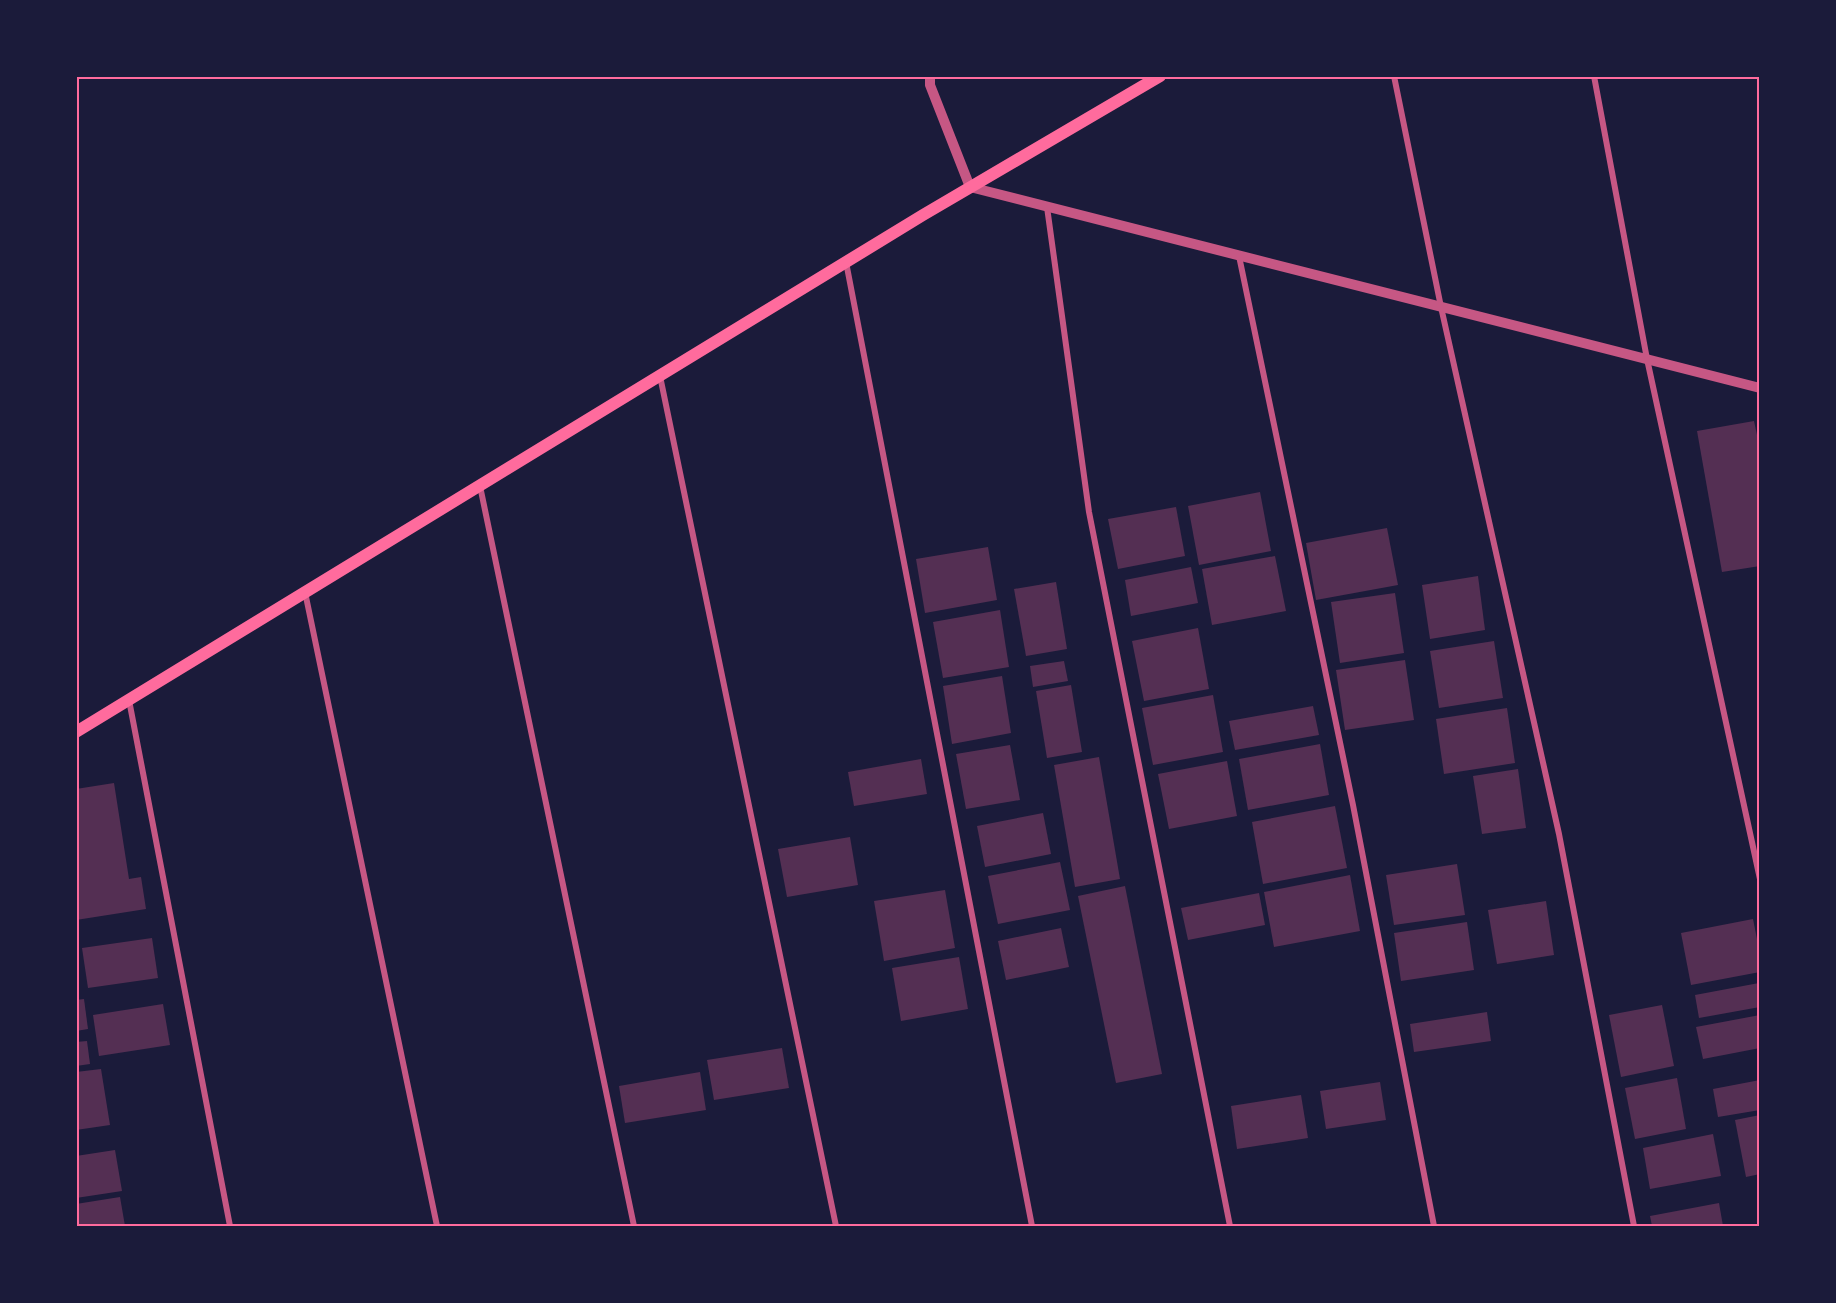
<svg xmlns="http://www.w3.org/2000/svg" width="1836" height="1303" viewBox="0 0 1836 1303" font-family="Cabin,sans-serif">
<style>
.building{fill:#542f53}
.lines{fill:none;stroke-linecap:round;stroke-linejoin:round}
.minor{stroke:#c65784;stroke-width:6}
.tertiary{stroke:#c65784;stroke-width:10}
.secondary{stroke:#ff6b9d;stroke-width:12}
.neatline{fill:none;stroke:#ff6b9d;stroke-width:2}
</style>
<rect width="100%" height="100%" fill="#1b1b3a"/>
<!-- building -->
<g class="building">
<path d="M 1754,421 L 1760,449 L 1760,566 L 1722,572 L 1697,431 Z"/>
<path d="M 1260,492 L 1271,551 L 1199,565 L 1188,506 Z"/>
<path d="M 1176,507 L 1185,556 L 1118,569 L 1108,519 Z"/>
<path d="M 1387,528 L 1398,585 L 1316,600 L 1306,543 Z"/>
<path d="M 988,547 L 997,600 L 925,613 L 916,559 Z"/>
<path d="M 1275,556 L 1286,611 L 1212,625 L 1202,569 Z"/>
<path d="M 1191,567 L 1198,603 L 1131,616 L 1125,580 Z"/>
<path d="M 1478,576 L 1485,630 L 1430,639 L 1422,585 Z"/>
<path d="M 1056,582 L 1067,649 L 1026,656 L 1014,589 Z"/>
<path d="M 1395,593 L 1404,653 L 1340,663 L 1331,602 Z"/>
<path d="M 1000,610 L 1009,667 L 943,678 L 933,622 Z"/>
<path d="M 1198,628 L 1209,689 L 1144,701 L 1132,641 Z"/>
<path d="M 1494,641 L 1503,698 L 1439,708 L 1430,651 Z"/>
<path d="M 1405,660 L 1414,720 L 1345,730 L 1336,670 Z"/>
<path d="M 1064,661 L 1068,681 L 1033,687 L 1030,666 Z"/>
<path d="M 1002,676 L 1011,733 L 952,744 L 943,686 Z"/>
<path d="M 1071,685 L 1082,752 L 1047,758 L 1036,691 Z"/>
<path d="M 1213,695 L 1223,752 L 1153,765 L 1142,708 Z"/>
<path d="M 1313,706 L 1319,735 L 1235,750 L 1229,721 Z"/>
<path d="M 1507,708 L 1515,763 L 1444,774 L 1436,719 Z"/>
<path d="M 1320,744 L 1329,795 L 1248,810 L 1239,759 Z"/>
<path d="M 1010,745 L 1020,800 L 966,809 L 956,754 Z"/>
<path d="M 1099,757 L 1120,879 L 1075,887 L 1054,765 Z"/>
<path d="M 921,759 L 927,794 L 854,806 L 848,772 Z"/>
<path d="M 1227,761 L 1237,816 L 1169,829 L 1158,774 Z"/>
<path d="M 1518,769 L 1526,828 L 1482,834 L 1473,776 Z"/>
<path d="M 114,783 L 129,879 L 141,877 L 146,909 L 76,920 L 76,789 Z"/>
<path d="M 1335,806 L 1347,868 L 1263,884 L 1252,822 Z"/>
<path d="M 1043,813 L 1051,854 L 985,867 L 977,826 Z"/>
<path d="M 850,837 L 858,885 L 787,897 L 778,849 Z"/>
<path d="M 1060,862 L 1070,910 L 998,924 L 988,876 Z"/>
<path d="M 1457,864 L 1465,915 L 1394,925 L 1386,875 Z"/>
<path d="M 1350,875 L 1360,931 L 1274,947 L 1264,892 Z"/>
<path d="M 1125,886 L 1162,1074 L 1116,1083 L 1078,896 Z"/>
<path d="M 945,890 L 955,948 L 884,961 L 874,901 Z"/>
<path d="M 1259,893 L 1265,925 L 1188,940 L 1181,908 Z"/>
<path d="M 1546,901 L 1554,955 L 1497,964 L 1488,910 Z"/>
<path d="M 1753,919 L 1760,954 L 1760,972 L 1691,985 L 1681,933 Z"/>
<path d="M 1467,922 L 1474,970 L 1401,981 L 1394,933 Z"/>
<path d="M 1061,928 L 1069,967 L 1006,980 L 998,941 Z"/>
<path d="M 152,938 L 158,978 L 88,988 L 82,948 Z"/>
<path d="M 959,957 L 968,1009 L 901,1021 L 892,968 Z"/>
<path d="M 1759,983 L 1760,1007 L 1699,1018 L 1695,995 Z"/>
<path d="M 84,999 L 88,1029 L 76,1031 L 76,1000 Z"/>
<path d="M 163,1004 L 170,1045 L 99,1056 L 93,1015 Z"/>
<path d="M 1662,1005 L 1674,1066 L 1621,1077 L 1609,1015 Z"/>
<path d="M 1487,1012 L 1491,1041 L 1414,1052 L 1410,1024 Z"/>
<path d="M 1760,1015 L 1760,1048 L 1703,1059 L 1696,1027 Z"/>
<path d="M 87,1041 L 90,1064 L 76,1066 L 76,1042 Z"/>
<path d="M 782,1048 L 789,1088 L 714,1100 L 707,1060 Z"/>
<path d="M 101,1069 L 110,1125 L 76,1130 L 76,1072 Z"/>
<path d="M 700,1072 L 706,1110 L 625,1123 L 619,1086 Z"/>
<path d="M 1677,1078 L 1686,1129 L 1635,1139 L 1625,1088 Z"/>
<path d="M 1760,1080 L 1760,1110 L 1718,1117 L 1713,1089 Z"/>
<path d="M 1380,1082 L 1386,1120 L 1326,1129 L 1320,1091 Z"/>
<path d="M 1301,1095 L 1308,1138 L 1237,1149 L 1231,1106 Z"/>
<path d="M 1760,1115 L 1760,1174 L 1746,1177 L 1735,1120 Z"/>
<path d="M 1713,1134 L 1721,1176 L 1650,1189 L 1643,1148 Z"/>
<path d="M 115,1150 L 122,1191 L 76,1198 L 76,1156 Z"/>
<path d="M 120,1197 L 125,1226 L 76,1226 L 76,1204 Z"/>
<path d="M 1719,1203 L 1723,1226 L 1652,1226 L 1650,1216 Z"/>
</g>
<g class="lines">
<!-- minor -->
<g class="minor">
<path d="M 1394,76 L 1441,307 L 1559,834 L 1634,1226"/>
<path d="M 1594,76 L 1647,359 L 1760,879"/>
<path d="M 1047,207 L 1089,512 L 1230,1226"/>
<path d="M 1239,256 L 1353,805 L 1434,1226"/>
<path d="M 846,262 L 1032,1226"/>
<path d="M 660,376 L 836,1226"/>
<path d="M 480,486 L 634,1226"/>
<path d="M 305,592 L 437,1226"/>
<path d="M 129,700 L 230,1226"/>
</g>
<!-- tertiary -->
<path class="tertiary" d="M 930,76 L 930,85 L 970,187 L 1760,388"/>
<!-- secondary -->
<path class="secondary" d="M 76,732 L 923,215 L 1160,76"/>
</g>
<!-- border -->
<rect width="1836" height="1303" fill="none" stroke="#1b1b3a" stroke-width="156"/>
<rect x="78" y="78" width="1680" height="1147" class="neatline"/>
</svg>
